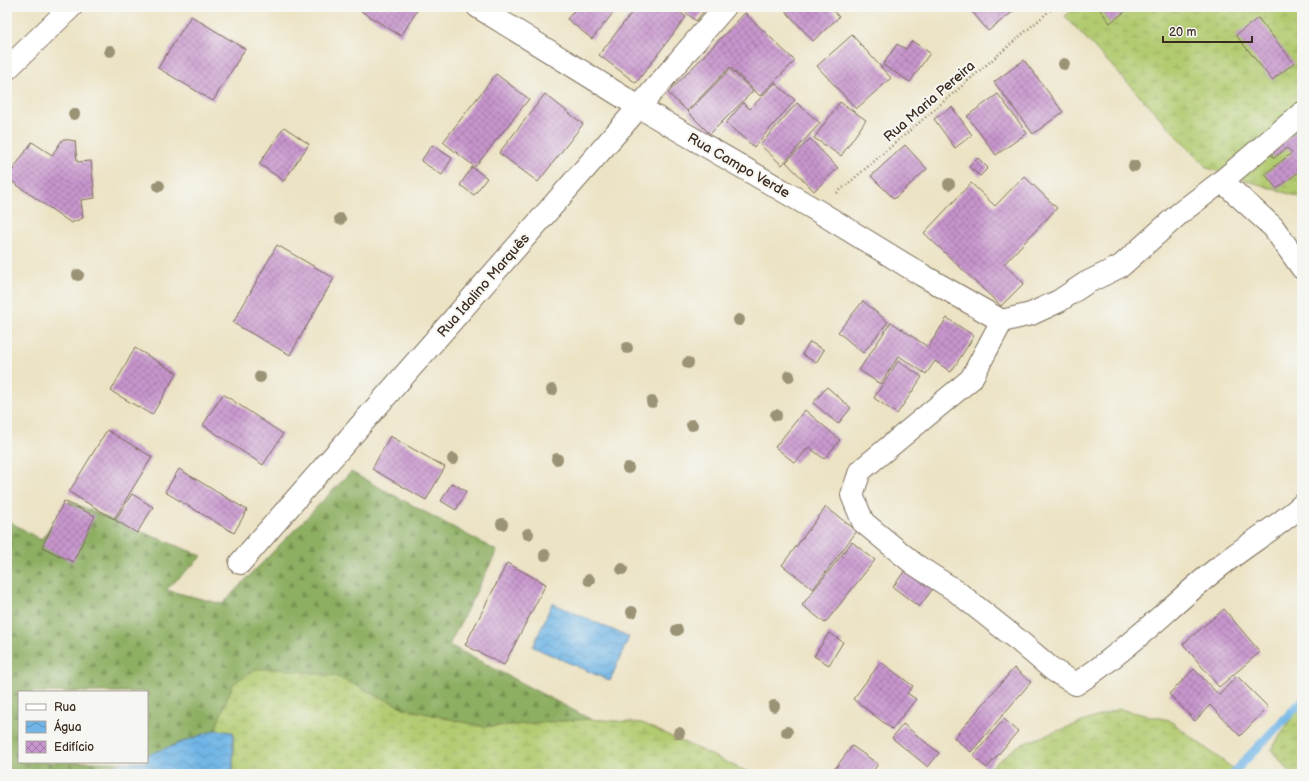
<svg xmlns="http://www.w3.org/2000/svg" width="1309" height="781" viewBox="0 0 1309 781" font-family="'Balsamiq Sans',sans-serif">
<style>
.forest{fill:url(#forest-firs);stroke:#646c40}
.wetland{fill:url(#wetland-marsh);stroke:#767a47}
.water{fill:url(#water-waves);stroke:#567082}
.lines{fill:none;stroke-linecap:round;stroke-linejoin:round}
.stream{stroke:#70b5e6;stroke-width:9}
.building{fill:url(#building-cross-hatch)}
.street-casing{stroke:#796b58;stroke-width:24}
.path{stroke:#796b58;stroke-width:2.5;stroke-dasharray:1 3;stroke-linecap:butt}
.street{stroke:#fff;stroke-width:22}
.tree{fill:#9b9374}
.labels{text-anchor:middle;stroke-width:4;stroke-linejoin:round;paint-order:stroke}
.street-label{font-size:14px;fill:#3b2a1e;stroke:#f6f6f2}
</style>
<defs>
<pattern id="forest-firs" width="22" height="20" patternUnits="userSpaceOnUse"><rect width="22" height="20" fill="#8daf62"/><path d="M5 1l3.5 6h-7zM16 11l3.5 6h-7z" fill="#748f50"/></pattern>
<pattern id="wetland-marsh" width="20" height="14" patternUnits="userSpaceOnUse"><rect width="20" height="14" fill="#b2cb70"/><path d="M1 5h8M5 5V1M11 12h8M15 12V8" fill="none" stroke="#9aae61"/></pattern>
<pattern id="water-waves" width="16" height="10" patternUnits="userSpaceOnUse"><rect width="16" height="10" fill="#70b5e6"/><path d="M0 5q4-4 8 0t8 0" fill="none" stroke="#5d93ba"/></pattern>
<pattern id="building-cross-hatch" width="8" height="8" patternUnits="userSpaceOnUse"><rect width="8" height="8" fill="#c795cd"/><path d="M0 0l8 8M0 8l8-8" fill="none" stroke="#a37aa6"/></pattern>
</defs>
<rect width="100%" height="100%" fill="#f6f6f2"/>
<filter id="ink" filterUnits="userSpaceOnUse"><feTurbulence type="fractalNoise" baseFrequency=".025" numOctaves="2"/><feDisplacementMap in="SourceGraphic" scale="8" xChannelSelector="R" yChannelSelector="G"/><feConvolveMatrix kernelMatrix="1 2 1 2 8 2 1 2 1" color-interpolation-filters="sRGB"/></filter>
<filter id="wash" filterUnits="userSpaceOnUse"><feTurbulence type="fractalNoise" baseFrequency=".012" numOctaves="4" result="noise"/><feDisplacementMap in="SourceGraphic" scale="16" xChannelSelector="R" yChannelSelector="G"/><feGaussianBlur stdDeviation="0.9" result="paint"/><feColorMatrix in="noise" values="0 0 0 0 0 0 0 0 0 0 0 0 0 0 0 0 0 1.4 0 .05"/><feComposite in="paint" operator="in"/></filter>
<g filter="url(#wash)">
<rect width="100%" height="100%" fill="#ece3c4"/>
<!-- forest -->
<path class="forest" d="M 351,472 L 497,551 L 449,645 L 590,719 L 484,727 L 406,709 L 335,676 L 233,684 L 215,730 L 147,755 L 147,692 L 19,692 L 19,762 L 126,762 L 92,774 L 21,774 L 7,771 L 7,520 L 41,540 L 69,501 L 110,519 L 202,556 L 166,590 L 222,604 Z"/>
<!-- wetland -->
<g class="wetland">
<path d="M 1076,7 L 1302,7 L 1302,198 L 1207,168 L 1065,16 Z"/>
<path d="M 255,669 L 282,669 L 335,676 L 406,709 L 484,727 L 590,719 L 642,723 L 752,774 L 233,774 L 233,732 L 215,730 L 233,684 Z"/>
<path d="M 1302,701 L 1302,774 L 1292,774 L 1271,750 Z"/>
<path d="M 1118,709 L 1169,720 L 1240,774 L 982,774 L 1019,745 Z"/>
</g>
<!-- water -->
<g class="water">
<path d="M 552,603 L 629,637 L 610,681 L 533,647 Z"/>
<path d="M 215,730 L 233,732 L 233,774 L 92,774 L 126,762 L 147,762 L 147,755 Z"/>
</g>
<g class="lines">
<!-- stream -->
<path class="stream" d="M 1232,774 L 1302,701"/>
</g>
<g id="blocks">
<!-- building -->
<g class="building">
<path d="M 364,7 L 415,7 L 418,9 L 401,36 L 361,11 Z"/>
<path d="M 577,7 L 618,7 L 592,39 L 567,19 Z"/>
<path d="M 636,7 L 673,7 L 686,17 L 636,83 L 599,55 Z"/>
<path d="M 679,7 L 707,7 L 696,21 Z"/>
<path d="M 782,7 L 830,7 L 839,17 L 813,41 Z"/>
<path d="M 973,7 L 1019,7 L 988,31 L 970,9 Z"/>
<path d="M 1098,7 L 1131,7 L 1110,23 Z"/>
<path d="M 745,13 L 795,61 L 760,96 L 730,67 L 687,111 L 668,93 Z"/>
<path d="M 191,16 L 245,49 L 213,101 L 158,68 Z"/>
<path d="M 1258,18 L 1294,63 L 1272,80 L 1236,35 Z"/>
<path d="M 852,35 L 891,78 L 856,109 L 817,66 Z"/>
<path d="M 912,41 L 930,53 L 910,82 L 883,65 L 897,44 L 906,49 Z"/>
<path d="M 1024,60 L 1063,112 L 1033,134 L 994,82 Z"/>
<path d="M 730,69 L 753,91 L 710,134 L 688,112 Z"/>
<path d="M 496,74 L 529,99 L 475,167 L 443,142 Z"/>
<path d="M 775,83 L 795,100 L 754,147 L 726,123 L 743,103 L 750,109 Z"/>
<path d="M 545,94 L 583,124 L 538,182 L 499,153 Z"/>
<path d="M 998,94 L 1027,133 L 996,155 L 967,116 Z"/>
<path d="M 840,102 L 866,120 L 841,156 L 814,138 Z"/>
<path d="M 797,103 L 820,123 L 782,165 L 760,145 Z"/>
<path d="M 952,107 L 972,135 L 955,148 L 934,119 Z"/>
<path d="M 284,127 L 309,144 L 284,181 L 259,164 Z"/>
<path d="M 1302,127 L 1302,137 L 1299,140 L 1300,144 L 1302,142 L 1302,169 L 1277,189 L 1265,174 L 1292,153 L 1287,148 L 1274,158 L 1270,152 Z"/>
<path d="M 63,139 L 75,141 L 77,162 L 91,161 L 95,198 L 81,200 L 83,218 L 71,223 L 7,178 L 32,142 L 52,155 Z"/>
<path d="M 810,139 L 838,168 L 814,191 L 786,162 Z"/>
<path d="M 432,145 L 452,158 L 442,175 L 421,161 Z"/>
<path d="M 905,145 L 927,169 L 894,199 L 871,176 Z"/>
<path d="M 978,158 L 988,168 L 980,176 L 969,167 Z"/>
<path d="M 472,167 L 487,178 L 474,195 L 460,185 Z"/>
<path d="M 1024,176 L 1057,208 L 1004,264 L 1024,283 L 1001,306 L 924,233 L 971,183 L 995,206 Z"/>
<path d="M 277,245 L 334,278 L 290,355 L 233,323 Z"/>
<path d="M 863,301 L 888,322 L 863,353 L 838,332 Z"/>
<path d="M 947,318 L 974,336 L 951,372 L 935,361 L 926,374 L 899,356 L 880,384 L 859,370 L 891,322 L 928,347 Z"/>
<path d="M 810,342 L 824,350 L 816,363 L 802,354 Z"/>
<path d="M 135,348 L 177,373 L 152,415 L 111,391 Z"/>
<path d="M 898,361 L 922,377 L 897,414 L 874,398 Z"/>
<path d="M 827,387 L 851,408 L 838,424 L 813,403 Z"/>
<path d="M 223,394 L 283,434 L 263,465 L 203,425 Z"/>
<path d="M 805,410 L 840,440 L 824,459 L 809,447 L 795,463 L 775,447 Z"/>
<path d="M 107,430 L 152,457 L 114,519 L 69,492 Z"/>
<path d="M 390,436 L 445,467 L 426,500 L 372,469 Z"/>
<path d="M 179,469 L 247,510 L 234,533 L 165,492 Z"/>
<path d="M 452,483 L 466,491 L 456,510 L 441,501 Z"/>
<path d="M 132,494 L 153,507 L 137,533 L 115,520 Z"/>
<path d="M 64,501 L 95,516 L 73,562 L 42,547 Z"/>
<path d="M 826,507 L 857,531 L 813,589 L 782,565 Z"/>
<path d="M 852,542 L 875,560 L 825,623 L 802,605 Z"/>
<path d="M 507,563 L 546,584 L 504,665 L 465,645 Z"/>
<path d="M 908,566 L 935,586 L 919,607 L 893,587 Z"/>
<path d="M 1224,609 L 1260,652 L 1219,687 L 1183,644 Z"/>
<path d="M 829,633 L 843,642 L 829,665 L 814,656 Z"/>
<path d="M 881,662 L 913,686 L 907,693 L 916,699 L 892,729 L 853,699 Z"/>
<path d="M 1014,668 L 1031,682 L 971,752 L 954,738 Z"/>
<path d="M 1194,669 L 1219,695 L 1237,676 L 1268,707 L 1240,736 L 1210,705 L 1195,721 L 1169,694 Z"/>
<path d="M 1004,719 L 1018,731 L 987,768 L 973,756 Z"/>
<path d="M 903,724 L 939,753 L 928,767 L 892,738 Z"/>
<path d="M 852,746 L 878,764 L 871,774 L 831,774 Z"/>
</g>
</g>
</g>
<g filter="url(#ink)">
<use href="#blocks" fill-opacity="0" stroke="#796b58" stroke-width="1"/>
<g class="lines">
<defs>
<g id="street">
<path d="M 478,7 L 639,107 L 816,210 L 922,275 L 1002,321"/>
<path d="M 7,69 L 71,7"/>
<path d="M 1222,181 L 1273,227 L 1302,268"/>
<path d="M 1002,321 L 971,379 L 860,471 L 852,495 L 863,522 L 914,564 L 956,591 L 1018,640 L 1053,670 L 1076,684 C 1128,650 1171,605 1219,567 C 1246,545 1276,528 1302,505"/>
<path d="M 1002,321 L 1031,314 L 1059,301 L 1086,283 L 1121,266 L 1180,213 L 1222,181 L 1302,113"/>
<path d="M 240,563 L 639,107 L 725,7"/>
</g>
</defs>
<!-- street casing -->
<use href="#street" class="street-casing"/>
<!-- path -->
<path class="path" d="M 837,193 L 1054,7"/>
<!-- street -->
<use href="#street" class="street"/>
</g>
<!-- trees -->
<g class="tree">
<circle cx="110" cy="51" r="6"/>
<circle cx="1064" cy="64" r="6"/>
<circle cx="74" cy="114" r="6"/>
<circle cx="1134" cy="166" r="6"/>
<circle cx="949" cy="184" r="6"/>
<circle cx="159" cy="186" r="6"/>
<circle cx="340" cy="219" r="6"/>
<circle cx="78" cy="275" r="6"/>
<circle cx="739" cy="320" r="6"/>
<circle cx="627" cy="348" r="6"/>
<circle cx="688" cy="363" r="6"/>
<circle cx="789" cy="376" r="6"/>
<circle cx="260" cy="377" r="6"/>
<circle cx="552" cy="390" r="6"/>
<circle cx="652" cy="402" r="6"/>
<circle cx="776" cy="415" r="6"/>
<circle cx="692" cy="425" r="6"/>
<circle cx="453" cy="459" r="6"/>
<circle cx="557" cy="459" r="6"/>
<circle cx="628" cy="468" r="6"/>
<circle cx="502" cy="524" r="6"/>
<circle cx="528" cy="534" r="6"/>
<circle cx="545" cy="555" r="6"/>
<circle cx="622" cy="569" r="6"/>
<circle cx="589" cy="580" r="6"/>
<circle cx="632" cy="612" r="6"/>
<circle cx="677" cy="630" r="6"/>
<circle cx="774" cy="706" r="6"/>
<circle cx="787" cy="732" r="6"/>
<circle cx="679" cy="733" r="6"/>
</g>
</g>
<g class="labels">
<!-- street labels -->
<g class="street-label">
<text transform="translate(929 101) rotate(-41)" y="5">Rua Maria Pereira</text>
<text transform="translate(739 165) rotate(30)" y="5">Rua Campo Verde</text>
<text transform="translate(483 285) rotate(-49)" y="5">Rua Idalino Marquês</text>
</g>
</g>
<!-- margin -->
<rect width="1309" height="781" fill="none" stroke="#f6f6f2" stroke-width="24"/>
<!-- legend -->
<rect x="18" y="691" width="130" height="72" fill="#f6f6f2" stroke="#aba49d"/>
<rect x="26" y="704" width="20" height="6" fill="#ffffff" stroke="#aba49d"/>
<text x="54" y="711" font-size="12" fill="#3b2a1e">Rua</text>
<rect x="26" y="721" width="20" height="12" fill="url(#water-waves)" stroke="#aba49d"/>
<text x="54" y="731" font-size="12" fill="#3b2a1e">Água</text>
<rect x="26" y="741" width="20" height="12" fill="url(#building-cross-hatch)" stroke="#aba49d"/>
<text x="54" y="751" font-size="12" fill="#3b2a1e">Edifício</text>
<!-- scale -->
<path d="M1163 36v6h89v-6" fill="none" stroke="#3b2a1e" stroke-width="2"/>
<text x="1169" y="36" font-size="12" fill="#3b2a1e" stroke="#f6f6f2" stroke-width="3" paint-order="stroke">20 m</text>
</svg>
